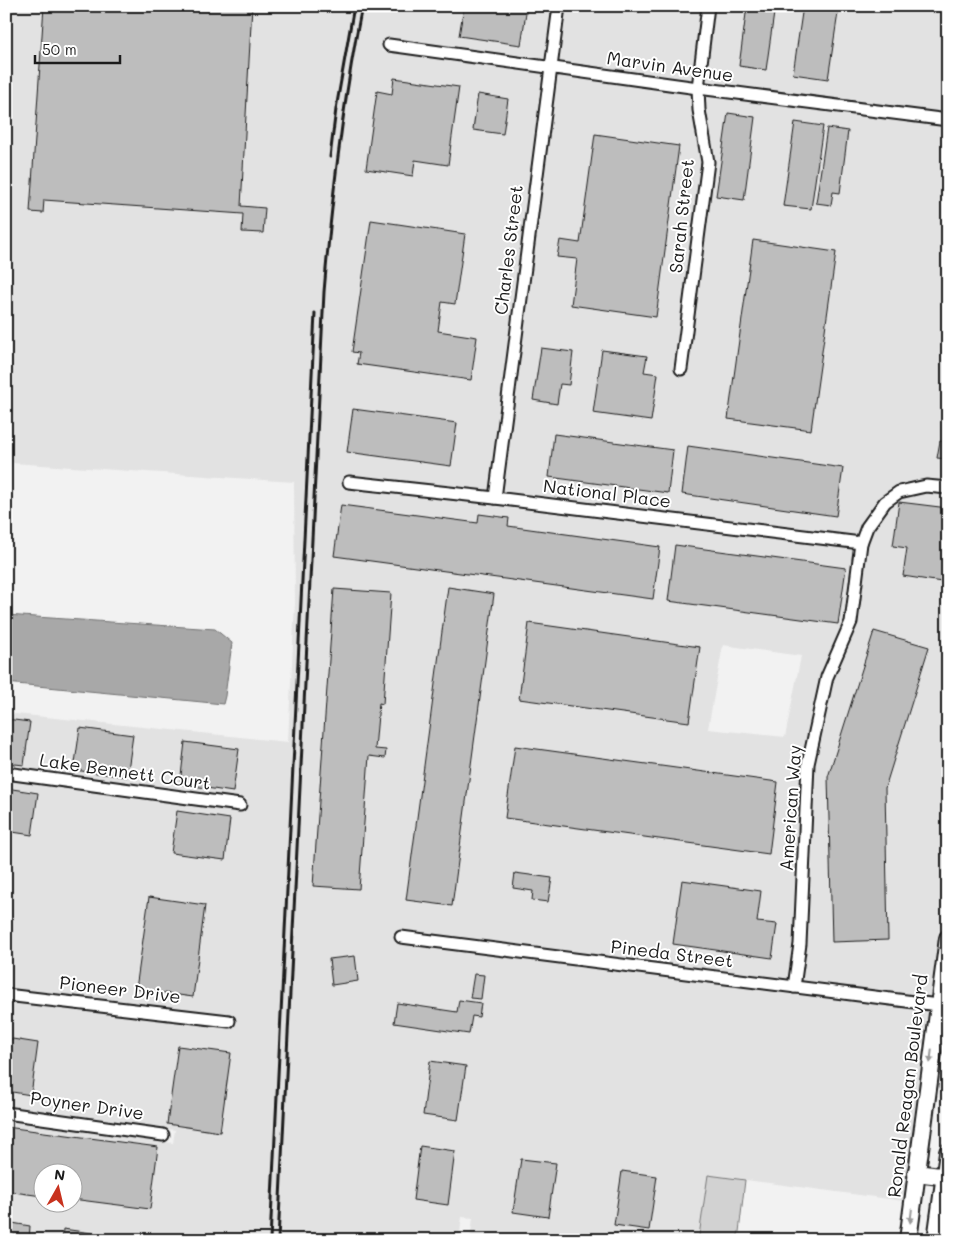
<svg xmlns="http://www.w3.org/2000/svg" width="954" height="1246" viewBox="0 0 954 1246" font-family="Mali,sans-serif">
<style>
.built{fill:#e2e2e2;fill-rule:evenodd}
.green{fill:#d2d2d2;stroke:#777}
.water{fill:#a8a8a8;stroke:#707070}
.building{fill:#bdbdbd;stroke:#1c1c1c}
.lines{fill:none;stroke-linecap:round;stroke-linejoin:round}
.street-casing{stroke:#1c1c1c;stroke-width:15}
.secondary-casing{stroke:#1c1c1c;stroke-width:20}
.street{stroke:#fff;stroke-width:11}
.secondary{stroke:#fff;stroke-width:16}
.rail{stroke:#1c1c1c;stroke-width:3}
.oneway{fill:#999}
.labels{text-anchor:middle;stroke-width:4;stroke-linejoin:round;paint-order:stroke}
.street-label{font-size:18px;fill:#1c1c1c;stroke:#fff}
</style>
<rect width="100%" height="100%" fill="#f2f2f2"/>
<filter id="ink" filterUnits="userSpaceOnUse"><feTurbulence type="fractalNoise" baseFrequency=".02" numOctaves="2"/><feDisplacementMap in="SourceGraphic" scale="10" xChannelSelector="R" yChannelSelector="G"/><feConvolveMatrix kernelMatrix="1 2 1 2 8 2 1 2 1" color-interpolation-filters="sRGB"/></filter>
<g filter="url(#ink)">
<!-- built -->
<g class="built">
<path d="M 6,6 L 553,6 L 547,61 L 384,38 L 382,51 L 545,74 L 490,491 L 344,475 L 342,488 L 854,549 L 846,621 L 822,675 L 802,763 L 794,944 L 789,980 L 397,930 L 395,943 L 928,1010 L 904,1201 L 709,1175 L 699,1236 L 696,1240 L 470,1240 L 473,1218 L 462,1217 L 459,1240 L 6,1240 L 6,1120 L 173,1143 L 175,1130 L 6,1106 L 6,1001 L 233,1028 L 235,1015 L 6,988 L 6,780 L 245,812 L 247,799 L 6,767 L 6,713 L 288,742 L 295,603 L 294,482 L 12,463 L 6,492 L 9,401 L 6,360 ZM 723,645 L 801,656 L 785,737 L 708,729 ZM 42,1174 L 72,1174 L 72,1204 L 42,1204 Z"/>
<path d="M 565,6 L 702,6 L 693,81 L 558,62 Z"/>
<path d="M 714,6 L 948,6 L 948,114 L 704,82 Z"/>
<path d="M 557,76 L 692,94 L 693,112 L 702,163 L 675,375 L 686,376 L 714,163 L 705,109 L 704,96 L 948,127 L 948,482 L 927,479 L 896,486 L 881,498 L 863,522 L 857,536 L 502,492 Z"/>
<path d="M 926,493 L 948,495 L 948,871 L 930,997 L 800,981 L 806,944 L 813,765 L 833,679 L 857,623 L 867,545 L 872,530 L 889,507 L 901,498 Z"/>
</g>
<!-- green -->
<path class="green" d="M 708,1175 L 745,1180 L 739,1232 L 736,1240 L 696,1240 L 699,1236 Z"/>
<!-- water -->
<path class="water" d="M 6,615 L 215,629 L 232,643 L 225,696 L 223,704 L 6,683 Z"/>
<!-- building -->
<g class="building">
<path d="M 44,6 L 252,6 L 241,206 L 265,208 L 263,233 L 242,232 L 243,214 L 44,200 L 43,213 L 30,212 Z"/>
<path d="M 464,6 L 527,6 L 521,45 L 459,36 Z"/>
<path d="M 602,6 L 641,6 L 640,12 Z"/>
<path d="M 747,6 L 775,6 L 766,70 L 739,66 Z"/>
<path d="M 803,6 L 839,6 L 828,79 L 793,74 Z"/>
<path d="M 6,23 L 11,23 L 7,70 L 6,69 Z"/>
<path d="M 394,78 L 459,87 L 448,165 L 415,160 L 413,176 L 366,169 L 377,91 L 392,94 Z"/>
<path d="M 478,94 L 508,99 L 503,134 L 473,130 Z"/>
<path d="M 728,113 L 755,117 L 744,200 L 716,196 Z"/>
<path d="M 795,122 L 823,126 L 811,209 L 783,206 Z"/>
<path d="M 827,128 L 848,131 L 840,193 L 833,192 L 831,205 L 816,203 Z"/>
<path d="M 595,134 L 679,146 L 656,317 L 571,305 L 577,259 L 557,257 L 560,240 L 580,243 Z"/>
<path d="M 371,220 L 465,234 L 455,304 L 442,302 L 438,331 L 477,337 L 471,380 L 357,364 L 359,353 L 352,352 Z"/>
<path d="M 753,240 L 836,252 L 811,430 L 728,419 Z"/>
<path d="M 541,348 L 573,352 L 569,385 L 560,384 L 557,404 L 533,400 Z"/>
<path d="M 602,350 L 647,356 L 644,372 L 658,374 L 651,421 L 593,413 Z"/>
<path d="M 353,409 L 457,423 L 451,466 L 347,452 Z"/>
<path d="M 554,434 L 673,450 L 668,493 L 549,477 Z"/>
<path d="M 940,441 L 948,442 L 948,459 L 937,458 Z"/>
<path d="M 688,446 L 843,468 L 836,516 L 682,494 Z"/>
<path d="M 899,502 L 948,508 L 948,583 L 903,576 L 907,548 L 893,546 Z"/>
<path d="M 341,505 L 478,523 L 479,514 L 509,518 L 508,526 L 660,547 L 653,599 L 334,556 Z"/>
<path d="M 675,545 L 846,568 L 838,624 L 668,601 Z"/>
<path d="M 448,587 L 494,594 L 452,906 L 406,900 Z"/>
<path d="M 334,589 L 391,593 L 383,704 L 379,703 L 375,749 L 386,750 L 385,758 L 369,756 L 359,889 L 313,886 Z"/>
<path d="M 529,623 L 700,647 L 689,722 L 519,699 Z"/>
<path d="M 874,631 L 929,647 L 885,788 L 888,940 L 832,942 L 828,777 Z"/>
<path d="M 6,719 L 30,722 L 24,765 L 6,763 Z"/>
<path d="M 80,728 L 133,735 L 127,777 L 74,770 Z"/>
<path d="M 185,742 L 239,749 L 233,792 L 180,784 Z"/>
<path d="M 515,746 L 778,782 L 769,854 L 505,818 Z"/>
<path d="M 6,788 L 38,793 L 32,835 L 6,831 Z"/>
<path d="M 177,811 L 230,819 L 225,860 L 171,853 Z"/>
<path d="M 515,873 L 552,878 L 548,902 L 532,900 L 533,891 L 513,888 Z"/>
<path d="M 682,880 L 761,891 L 757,922 L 777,924 L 772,958 L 673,944 Z"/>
<path d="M 149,897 L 205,905 L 193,997 L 136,989 Z"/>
<path d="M 355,956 L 358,981 L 332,985 L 329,959 Z"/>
<path d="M 474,974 L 484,975 L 481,999 L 470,998 Z"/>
<path d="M 459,1000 L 481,1003 L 479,1017 L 472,1016 L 469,1034 L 394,1023 L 397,1003 L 457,1012 Z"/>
<path d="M 6,1038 L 38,1043 L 31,1095 L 6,1091 Z"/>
<path d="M 178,1046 L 231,1053 L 220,1132 L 167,1124 Z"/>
<path d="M 430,1061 L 466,1066 L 458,1120 L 423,1115 Z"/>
<path d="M 6,1127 L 158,1147 L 150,1209 L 72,1199 L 72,1174 L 42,1174 L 42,1196 L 6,1191 Z"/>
<path d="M 420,1146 L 455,1151 L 448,1205 L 413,1200 Z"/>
<path d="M 521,1159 L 556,1163 L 548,1217 L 513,1212 Z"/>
<path d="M 622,1171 L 657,1176 L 649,1230 L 614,1225 Z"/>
<path d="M 6,1222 L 30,1226 L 29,1240 L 6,1240 Z"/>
<path d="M 63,1229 L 142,1240 L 62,1240 Z"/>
</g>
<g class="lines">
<defs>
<g id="street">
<path d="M 389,45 L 698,88 L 948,120"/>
<path d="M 681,369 L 708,162 L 699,110 L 698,88 L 708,6"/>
<path d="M 349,482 L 495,498 L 861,543"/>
<path d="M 495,498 L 559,6"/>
<path d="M 6,773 L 240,805"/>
<path d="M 401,937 L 938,1005"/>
<path d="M 794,987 L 800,944 L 808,764 L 827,677 L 851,622 L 861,543 L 867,527 L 885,502 L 899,492 L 926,486 L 948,488"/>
<path d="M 6,995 L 229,1021"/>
<path d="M 6,1113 L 163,1135"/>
</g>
<g id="secondary">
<path d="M 916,1173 L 948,1177"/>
<path d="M 908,1240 L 948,938"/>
<path d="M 936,1240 L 948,1152"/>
</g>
</defs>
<!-- street casing -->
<use href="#street" class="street-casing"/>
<!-- secondary casing -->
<use href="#secondary" class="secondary-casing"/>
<!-- street -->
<use href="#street" class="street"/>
<!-- secondary -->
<use href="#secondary" class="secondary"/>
<!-- rail -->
<g class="rail">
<path d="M 330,157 L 336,109 L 354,6"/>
<path d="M 270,1240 L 315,313"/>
<path d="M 278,1240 L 324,292 C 332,196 343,101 362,6"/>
</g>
</g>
<!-- one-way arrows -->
<defs><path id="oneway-solid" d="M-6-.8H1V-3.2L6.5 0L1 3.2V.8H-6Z" transform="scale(1.25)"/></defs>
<g class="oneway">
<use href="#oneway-solid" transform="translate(931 1056) rotate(97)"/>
<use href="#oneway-solid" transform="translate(911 1216) rotate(97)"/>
</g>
</g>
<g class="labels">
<!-- street labels -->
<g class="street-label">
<text transform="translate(670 67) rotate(8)" y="6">Marvin Avenue</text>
<text transform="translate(682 216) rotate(-84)" y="6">Sarah Street</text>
<text transform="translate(509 250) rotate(-83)" y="6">Charles Street</text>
<text transform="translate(607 494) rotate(7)" y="6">National Place</text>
<text transform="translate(125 772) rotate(8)" y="6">Lake Bennett Court</text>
<text transform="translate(791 808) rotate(-86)" y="6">American Way</text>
<text transform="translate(672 954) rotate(7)" y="6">Pineda Street</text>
<text transform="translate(120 990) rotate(7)" y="6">Pioneer Drive</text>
<text transform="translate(908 1086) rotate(-83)" y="6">Ronald Reagan Boulevard</text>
<text transform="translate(87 1106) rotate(8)" y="6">Poyner Drive</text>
</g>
</g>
<!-- margin -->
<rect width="954" height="1246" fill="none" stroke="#fff" stroke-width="25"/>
<rect x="12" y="12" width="929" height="1221" fill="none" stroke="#1c1c1c" stroke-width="2" filter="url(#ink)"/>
<!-- north arrow -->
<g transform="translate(58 1188) rotate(8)"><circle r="24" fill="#ffffff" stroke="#a4a4a4"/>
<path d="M0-4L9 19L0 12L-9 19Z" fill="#c8321e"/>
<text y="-8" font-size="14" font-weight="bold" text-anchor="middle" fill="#1c1c1c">N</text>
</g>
<!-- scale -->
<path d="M35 55v8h85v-8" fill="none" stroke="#1c1c1c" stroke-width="2.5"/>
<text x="42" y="55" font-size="15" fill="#1c1c1c" stroke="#ffffff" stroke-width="4" paint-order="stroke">50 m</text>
</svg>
